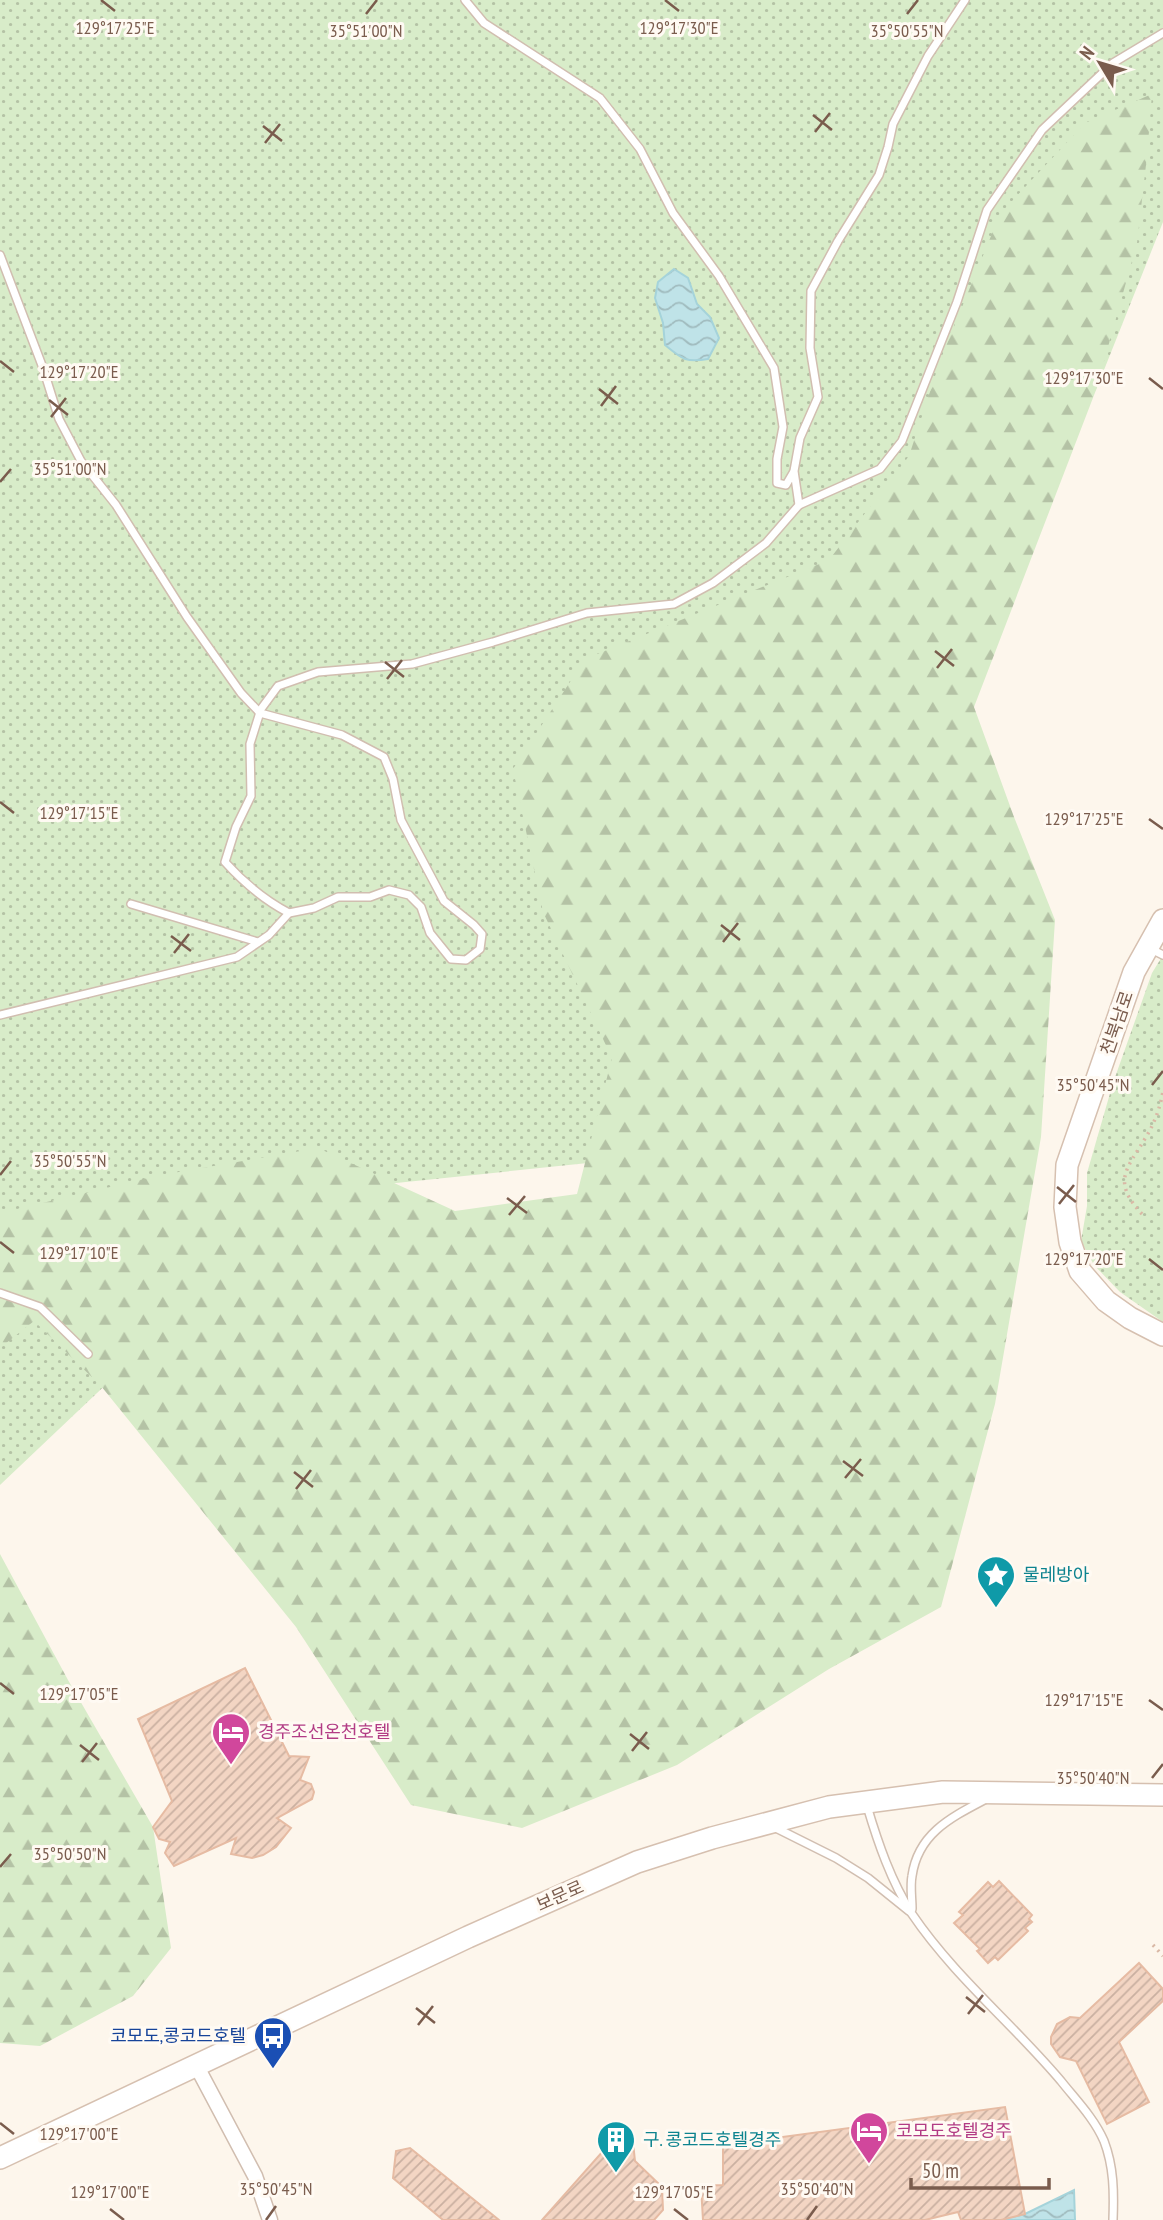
<svg xmlns="http://www.w3.org/2000/svg" width="1163" height="2220" viewBox="0 0 1163 2220" font-family="'PT Sans Narrow','Noto Sans KR',sans-serif">
<style>
.green{fill:url(#green-dots)}
.forest{fill:url(#forest-firs)}
.water{fill:url(#water-waves);stroke:#a5d3da;stroke-width:2}
.building{fill:url(#building-hatch);stroke:#e6bba3;stroke-width:2}
.lines{fill:none;stroke-linecap:round;stroke-linejoin:round}
.lane-casing{stroke:#d1beb0;stroke-width:10}
.street-casing{stroke:#d1beb0;stroke-width:17}
.secondary-casing{stroke:#d6c0b0;stroke-width:24}
.path{stroke:#d9b8a5;stroke-width:3.5;stroke-dasharray:2 5;stroke-linecap:butt}
.lane{stroke:#fff;stroke-width:7}
.street{stroke:#fff;stroke-width:14}
.secondary{stroke:#fff;stroke-width:21}
.ticks{fill:none;stroke:#7a5c4d;stroke-width:2.5}
.labels{text-anchor:middle;stroke-width:6;stroke-linejoin:round;paint-order:stroke}
.street-label{font-size:18px;fill:#7a5c4d;stroke:#fffaf3}
.culture-label{font-size:18px;fill:#0d838f;stroke:#fffaf3;text-anchor:start}
.hotel-label{font-size:18px;fill:#b23c85;stroke:#fffaf3;text-anchor:start}
.transit-label{font-size:18px;fill:#164399;stroke:#fffaf3;text-anchor:end}
.ticks-label{font-size:18px;text-anchor:middle;fill:#7a5c4d;stroke:#fffaf3;stroke-width:6;stroke-linejoin:round;paint-order:stroke}
</style>
<defs>
<pattern id="green-dots" width="8" height="8" patternUnits="userSpaceOnUse" patternTransform="scale(1.75)"><rect width="8" height="8" fill="#d8ecc9"/><path d="M2 2h.1M6 6h.1" fill="none" stroke="#b4c2a5" stroke-width="1.8" stroke-linecap="round"/></pattern>
<pattern id="forest-firs" width="22" height="20" patternUnits="userSpaceOnUse" patternTransform="scale(1.75)"><rect width="22" height="20" fill="#d8ecc9"/><path d="M5 1l3.5 6h-7zM16 11l3.5 6h-7z" fill="#b4c2a5"/></pattern>
<pattern id="water-waves" width="16" height="10" patternUnits="userSpaceOnUse" patternTransform="scale(1.75)"><rect width="16" height="10" fill="#bfe3e8"/><path d="M0 5q4-4 8 0t8 0" fill="none" stroke="#a0bbbe"/></pattern>
<pattern id="building-hatch" width="6" height="6" patternUnits="userSpaceOnUse" patternTransform="scale(1.75)"><rect width="6" height="6" fill="#f3d5c3"/><path d="M-1 1l2-2M0 6l6-6M5 7l2-2" fill="none" stroke="#cab0a1"/></pattern>
</defs>
<rect width="100%" height="100%" fill="#fdf6ec"/>
<!-- green -->
<g class="green">
<path d="M 0,0 L 1163,0 L 1163,222 L 1096,390 L 926,617 L 733,1148 L 309,1192 L 0,1485 Z"/>
<path d="M 1163,955 L 1163,1322 L 1120,1292 L 1094,1265 L 1081,1241 L 1087,1206 L 1087,1173 L 1113,1083 L 1152,973 Z"/>
</g>
<!-- forest -->
<g class="forest">
<path d="M 1152,94 L 1147,156 L 1137,243 L 1096,390 L 974,707 L 1014,817 L 1055,920 L 1041,1137 L 995,1404 L 941,1607 L 829,1669 L 677,1765 L 522,1828 L 411,1805 L 296,1627 L 101,1386 L 34,1321 L 0,1348 L 0,1213 L 161,1175 L 318,1148 L 455,1211 L 577,1194 L 612,1058 L 543,912 L 513,769 L 585,659 L 829,560 L 909,456 L 940,361 L 1000,214 L 1085,123 Z"/>
<path d="M 0,1554 L 68,1680 L 153,1827 L 171,1948 L 133,1996 L 40,2046 L 0,2043 Z"/>
</g>
<!-- water -->
<g class="water">
<path d="M 674,269 L 688,278 L 697,304 L 710,317 L 719,338 L 708,359 C 686,363 682,359 665,345 L 663,323 L 655,298 L 658,282 Z"/>
<path d="M 1074,2190 L 1075,2220 L 1001,2220 L 1025,2214 Z"/>
</g>
<!-- building -->
<g class="building">
<path d="M 245,1668 L 289,1756 L 309,1757 L 300,1780 L 311,1784 L 314,1792 L 312,1799 L 277,1818 L 291,1828 L 276,1847 L 263,1855 L 252,1858 L 231,1854 L 236,1838 L 174,1866 L 165,1853 L 170,1842 L 159,1839 L 153,1827 L 172,1801 L 138,1719 Z"/>
<path d="M 999,1881 L 1032,1915 L 1029,1919 L 1032,1922 L 1025,1928 L 1028,1931 L 998,1960 L 995,1957 L 988,1963 L 977,1951 L 980,1949 L 954,1923 L 963,1915 L 959,1912 L 988,1882 L 993,1887 Z"/>
<path d="M 1139,1963 L 1163,1989 L 1163,2001 L 1119,2042 L 1149,2102 L 1107,2124 L 1076,2061 L 1060,2057 L 1051,2044 L 1051,2037 L 1057,2024 L 1070,2017 L 1080,2018 Z"/>
<path d="M 1005,2107 L 1025,2214 L 1001,2220 L 961,2220 L 958,2212 L 925,2220 L 703,2220 L 701,2186 L 723,2185 L 723,2145 Z"/>
<path d="M 619,2133 L 632,2133 L 635,2161 L 662,2187 L 663,2210 L 654,2220 L 542,2220 Z"/>
<path d="M 410,2148 L 499,2220 L 443,2220 L 393,2178 L 396,2151 Z"/>
</g>
<g class="lines">
<defs>
<g id="lane">
<path d="M 465,0 L 484,23 L 600,98 L 640,149 L 673,213 L 719,276 L 774,368 L 783,427 L 777,459 L 777,483 L 786,485 L 793,473"/>
<path d="M 965,0 L 928,56 L 893,124 L 888,147 L 879,175 L 838,241 L 811,291 L 810,348 L 818,397 L 800,438 L 794,471 L 799,505 L 880,469 L 902,441 L 957,302 L 987,210 L 1042,130 L 1113,63 L 1163,33"/>
<path d="M 0,255 L 43,368 L 59,419 L 81,461 L 116,505 L 187,617 L 241,693 L 260,713 L 342,735 L 384,757 L 393,779 L 401,820 L 444,901 L 474,925 L 482,934 L 480,949 L 466,960 L 451,959 L 430,933 L 421,907 L 409,895 L 389,890 L 370,897 L 338,897 L 314,908 L 289,913"/>
<path d="M 131,904 L 258,942"/>
<path d="M 1149,948 L 1163,955"/>
<path d="M 0,1015 L 237,957 L 269,935 L 289,913 C 264,900 244,883 225,862 L 236,827 L 251,796 L 250,744 L 261,709 L 278,686 L 318,672 L 412,664 L 493,642 L 587,613 L 674,604 L 713,583 L 766,543 L 799,505"/>
<path d="M 0,1293 L 40,1307 L 88,1354"/>
<path d="M 867,1806 C 878,1843 891,1881 912,1914 C 954,1976 1013,2024 1061,2081 C 1076,2100 1094,2118 1104,2141 C 1114,2167 1114,2193 1113,2220"/>
<path d="M 774,1827 L 836,1858 L 868,1878 L 909,1911"/>
<path d="M 912,1909 C 912,1898 910,1886 912,1876 C 918,1833 952,1817 986,1799"/>
</g>
<path id="street" d="M 196,2065 L 255,2176 L 270,2220"/>
<g id="secondary">
<path d="M 1163,920 L 1134,972 L 1067,1165 L 1065,1207 L 1070,1242 L 1080,1271 L 1106,1301 L 1130,1318 L 1163,1335"/>
<path d="M 0,2158 L 468,1937 L 637,1862 L 712,1838 L 829,1807 L 943,1792 L 1163,1795"/>
</g>
</defs>
<!-- lane casing -->
<use href="#lane" class="lane-casing"/>
<!-- street casing -->
<use href="#street" class="street-casing"/>
<!-- secondary casing -->
<use href="#secondary" class="secondary-casing"/>
<!-- path -->
<g class="path">
<path d="M 1142,1214 C 1111,1181 1127,1169 1146,1137 C 1155,1122 1160,1108 1163,1091"/>
<path d="M 1153,1945 L 1163,1956"/>
</g>
<!-- lane -->
<use href="#lane" class="lane"/>
<!-- street -->
<use href="#street" class="street"/>
<!-- secondary -->
<use href="#secondary" class="secondary"/>
</g>
<!-- ticks -->
<path class="ticks" d="M 101,0 L 115,11M 665,0 L 679,11M 366,14 L 377,0M 907,14 L 918,0M 813,115 L 832,130M 263,126 L 282,141M 815,132 L 830,113M 265,143 L 280,124M 0,361 L 14,372M 1149,378 L 1163,389M 599,389 L 618,404M 49,400 L 68,415M 601,406 L 616,386M 51,417 L 66,398M 0,482 L 11,469M 935,651 L 954,666M 385,662 L 404,677M 937,668 L 952,649M 387,679 L 402,660M 0,802 L 14,813M 1149,819 L 1163,829M 721,925 L 740,940M 171,936 L 191,951M 723,942 L 738,923M 174,953 L 189,934M 1152,1085 L 1163,1071M 0,1175 L 11,1161M 1057,1187 L 1076,1202M 507,1198 L 527,1213M 1059,1204 L 1074,1185M 509,1215 L 525,1196M 0,1242 L 14,1253M 1149,1259 L 1163,1270M 843,1461 L 863,1476M 294,1472 L 313,1487M 845,1478 L 861,1459M 296,1489 L 311,1470M 0,1683 L 14,1694M 1149,1700 L 1163,1710M 630,1734 L 649,1749M 80,1745 L 99,1760M 632,1751 L 647,1732M 82,1762 L 97,1743M 1152,1778 L 1163,1764M 0,1867 L 11,1854M 966,1997 L 985,2012M 416,2008 L 435,2023M 968,2014 L 983,1995M 418,2025 L 433,2006M 0,2123 L 14,2134M 110,2209 L 124,2220M 674,2209 L 688,2220M 266,2220 L 276,2206M 807,2220 L 817,2206"/>
<!-- icons -->
<defs>
<symbol id="sight-pin" viewBox="-11 -11 22 30"><path d="M0 17L-7.5 6A9.5 9.5 0 1 1 7.5 6Z" fill="#0f9aa8" stroke="#fffaf3"/><path d="M0-6L1.8-2.2L6-1.7L2.9 1.2L3.7 5.4L0 3.3L-3.7 5.4L-2.9 1.2L-6-1.7L-1.8-2.2Z" fill="#fff"/></symbol>
<symbol id="hotel-pin" viewBox="-11 -11 22 30"><path d="M0 17L-7.5 6A9.5 9.5 0 1 1 7.5 6Z" fill="#d1479c" stroke="#fffaf3"/><path d="M-6-4.5h1.5V1H6V5H4.5V3h-9V5H-6ZM-4 0a1.8 1.8 0 1 1 3.6 0ZM.5 0V-2.5h3Q6-2.5 6 0Z" fill="#fff"/></symbol>
<symbol id="bus-pin" viewBox="-11 -11 22 30"><path d="M0 17L-7.5 6A9.5 9.5 0 1 1 7.5 6Z" fill="#1a4fb4" stroke="#fffaf3"/><path d="M-5-6H5V4H4V6H2V4H-2V6H-4V4H-5ZM-3.5-4V0h7V-4ZM-3.5 1.2v1.5H-2V1.2ZM2 1.2v1.5H3.5V1.2Z" fill="#fff"/></symbol>
<symbol id="building-pin" viewBox="-11 -11 22 30"><path d="M0 17L-7.5 6A9.5 9.5 0 1 1 7.5 6Z" fill="#0f9aa8" stroke="#fffaf3"/><path d="M-4-6H4V6H1V3H-1V6H-4ZM-2.5-4.3h1.7v1.8h-1.7ZM.8-4.3h1.7v1.8H.8ZM-2.5-1h1.7V.8h-1.7ZM.8-1h1.7V.8H.8Z" fill="#fff"/></symbol>
</defs>
<g fill-rule="evenodd">
<use href="#sight-pin" x="974" y="1553" width="44" height="60"/>
<use href="#hotel-pin" x="209" y="1710" width="44" height="60"/>
<use href="#bus-pin" x="251" y="2014" width="44" height="60"/>
<use href="#hotel-pin" x="847" y="2109" width="44" height="60"/>
<use href="#building-pin" x="594" y="2118" width="44" height="60"/>
</g>
<g class="labels">
<!-- street labels -->
<g class="street-label">
<text transform="translate(1117 1023) rotate(-71)" y="6">천북남로</text>
<text transform="translate(560 1896) rotate(-24)" y="6">보문로</text>
</g>
<!-- culture labels -->
<g class="culture-label">
<text x="1023" y="1581">물레방아</text>
<text x="643" y="2146">구. 콩코드호텔경주</text>
</g>
<!-- hotel labels -->
<g class="hotel-label">
<text x="258" y="1738">경주조선온천호텔</text>
<text x="896" y="2137">코모도호텔경주</text>
</g>
<!-- transit labels -->
<g class="transit-label">
<text x="246" y="2042">코모도,콩코드호텔</text>
</g>
</g>
<g class="ticks-label">
<text x="115" y="34">129°17'25"E</text>
<text x="679" y="34">129°17'30"E</text>
<text x="366" y="37">35°51'00"N</text>
<text x="907" y="37">35°50'55"N</text>
<text x="79" y="378">129°17'20"E</text>
<text x="1084" y="384">129°17'30"E</text>
<text x="70" y="475">35°51'00"N</text>
<text x="79" y="819">129°17'15"E</text>
<text x="1084" y="825">129°17'25"E</text>
<text x="1093" y="1091">35°50'45"N</text>
<text x="70" y="1167">35°50'55"N</text>
<text x="79" y="1259">129°17'10"E</text>
<text x="1084" y="1265">129°17'20"E</text>
<text x="79" y="1700">129°17'05"E</text>
<text x="1084" y="1706">129°17'15"E</text>
<text x="1093" y="1784">35°50'40"N</text>
<text x="70" y="1860">35°50'50"N</text>
<text x="79" y="2140">129°17'00"E</text>
<text x="276" y="2195">35°50'45"N</text>
<text x="817" y="2195">35°50'40"N</text>
<text x="110" y="2198">129°17'00"E</text>
<text x="674" y="2198">129°17'05"E</text>
</g>
<!-- north arrow -->
<g transform="translate(1100 63) rotate(308)" stroke="#fffaf3" stroke-width="5" paint-order="stroke">
<path d="M0-5L12 26L0 18L-12 26Z" fill="#7a5c4d"/>
<text y="-10" font-size="19" font-weight="bold" text-anchor="middle" fill="#7a5c4d">N</text>
</g>
<!-- scale -->
<path d="M911 2178v10h138v-10" fill="none" stroke="#7a5c4d" stroke-width="3.5"/>
<text x="922" y="2178" font-size="21" fill="#7a5c4d" stroke="#fffaf3" stroke-width="5" paint-order="stroke">50 m</text>
</svg>
